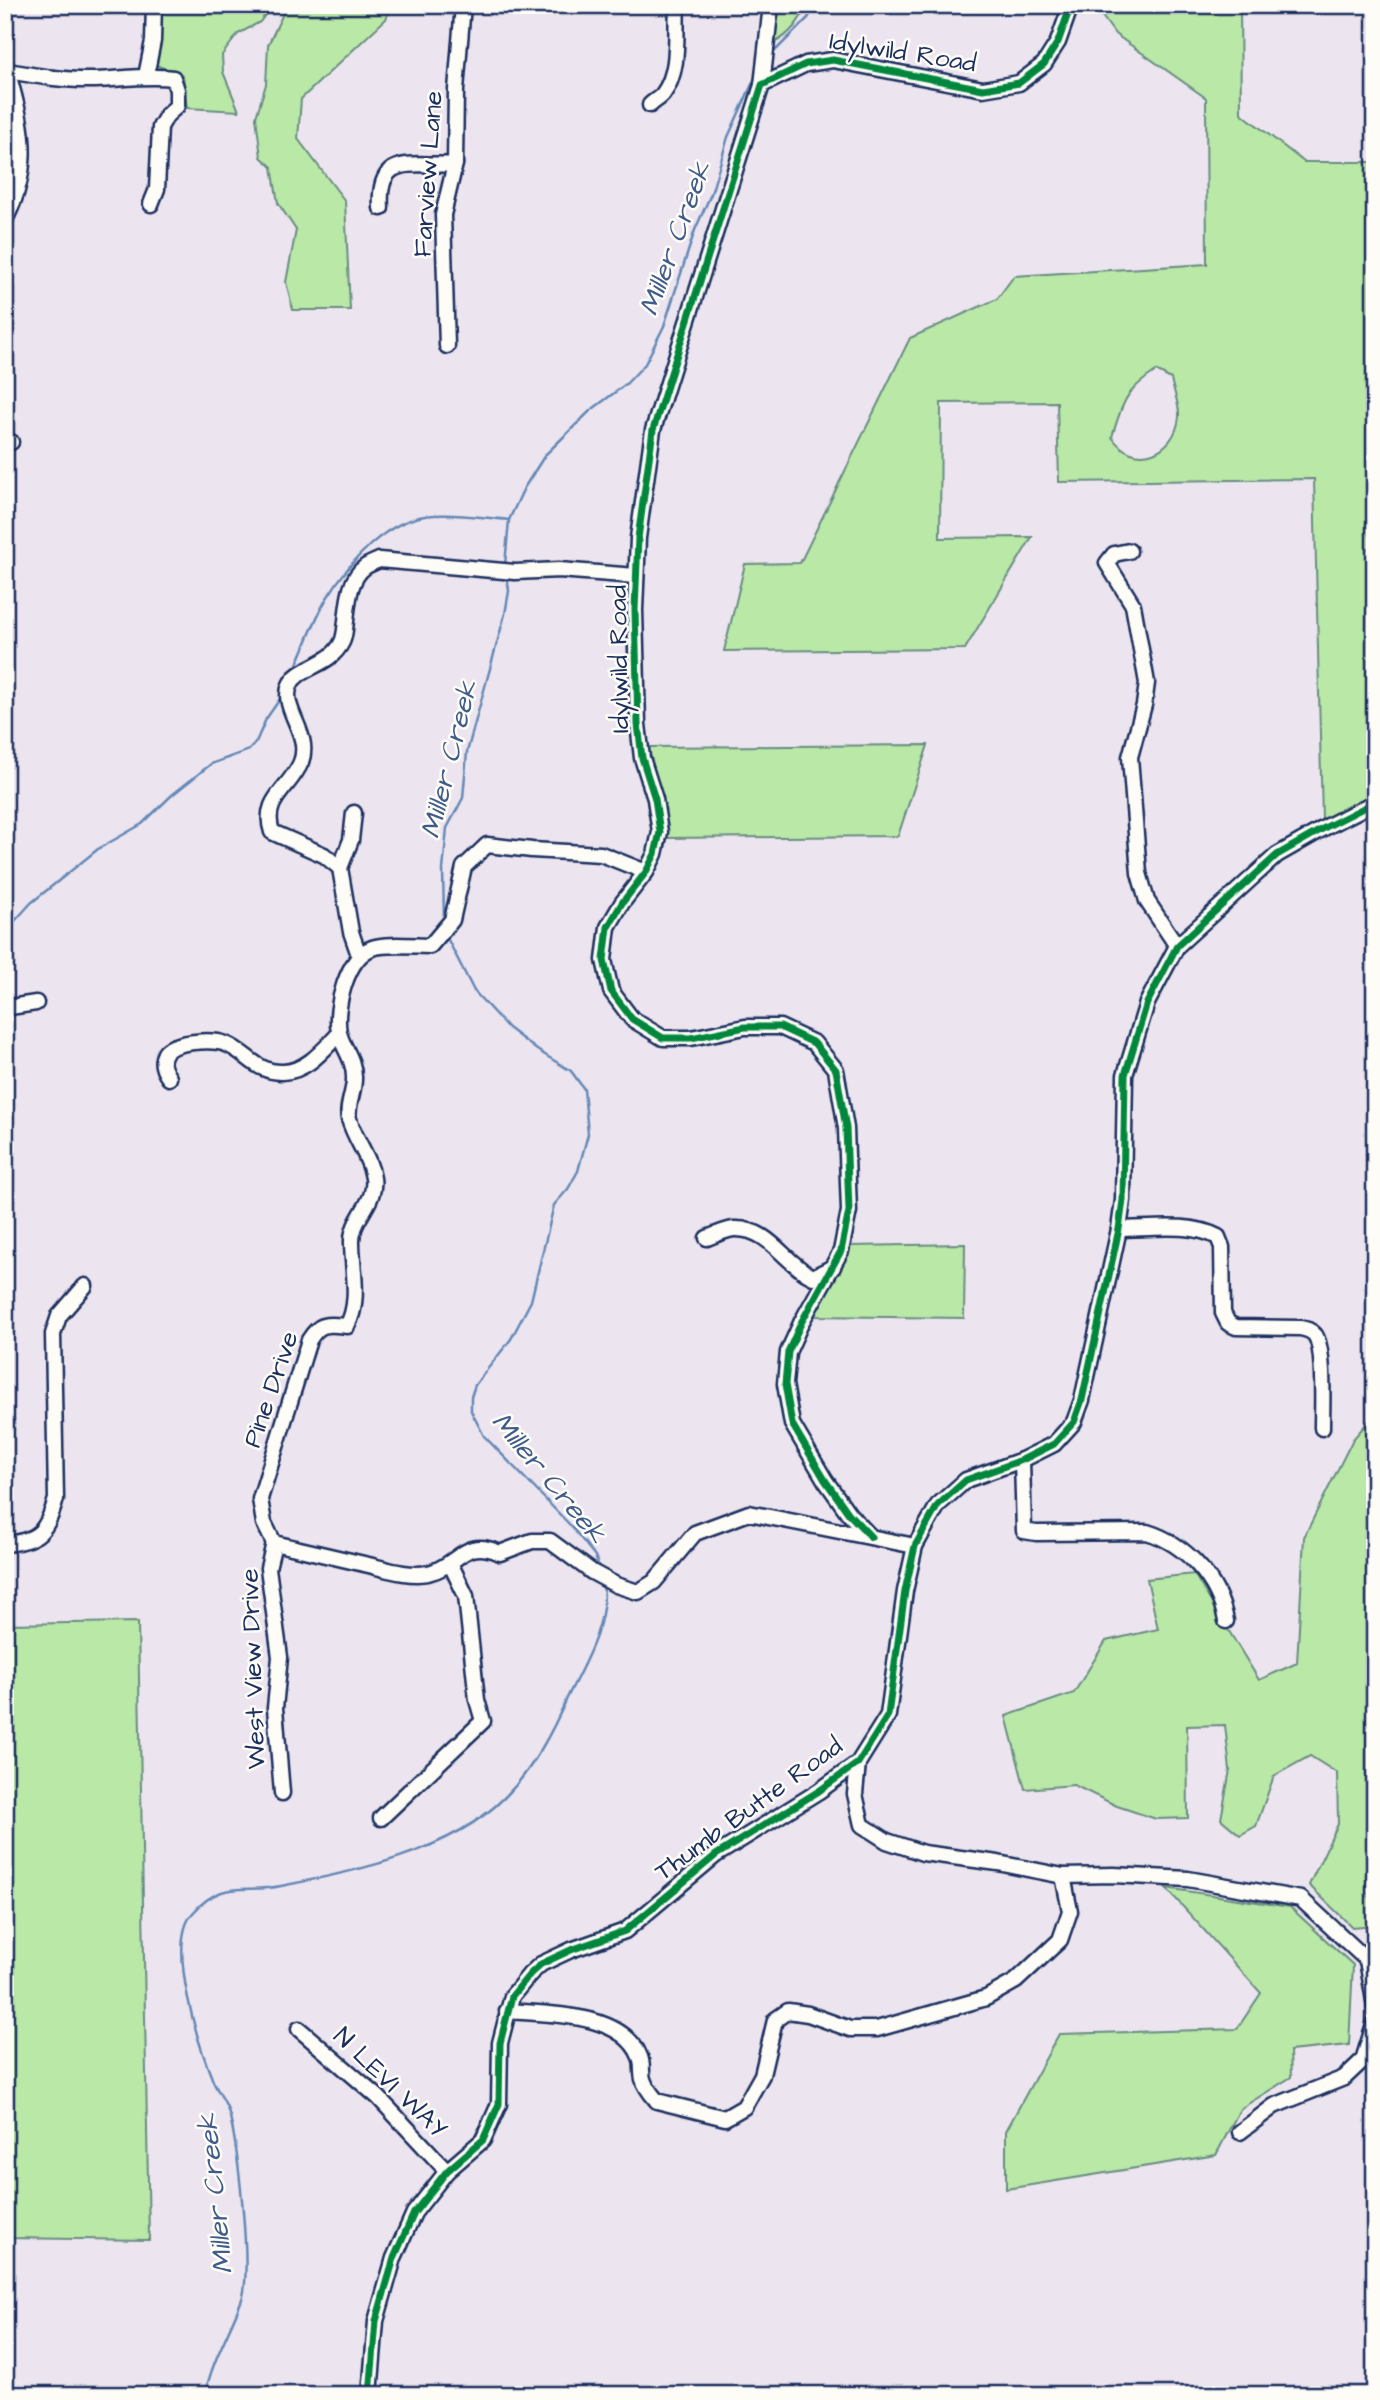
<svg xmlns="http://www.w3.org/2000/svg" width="1380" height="2400" viewBox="0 0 1380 2400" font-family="'Architects Daughter',sans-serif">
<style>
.green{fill:#b9e8a7;stroke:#6a8c82;stroke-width:2;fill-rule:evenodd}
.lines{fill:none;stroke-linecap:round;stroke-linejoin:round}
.stream{stroke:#6588b6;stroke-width:2.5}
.minor-casing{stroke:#1b2f5e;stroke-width:19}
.minor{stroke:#fdfcf7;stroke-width:14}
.cycleway-casing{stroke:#fdfcf7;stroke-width:11}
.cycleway{stroke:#00873e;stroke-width:7}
.labels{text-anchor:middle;stroke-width:5;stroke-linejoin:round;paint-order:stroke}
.street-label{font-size:26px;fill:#1b2f5e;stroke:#fdfcf7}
.water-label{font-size:28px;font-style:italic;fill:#405c8a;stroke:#fdfcf7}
</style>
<rect width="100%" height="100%" fill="#ece5ef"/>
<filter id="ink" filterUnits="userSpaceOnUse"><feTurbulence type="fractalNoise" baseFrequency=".0143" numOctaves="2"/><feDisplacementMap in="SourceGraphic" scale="14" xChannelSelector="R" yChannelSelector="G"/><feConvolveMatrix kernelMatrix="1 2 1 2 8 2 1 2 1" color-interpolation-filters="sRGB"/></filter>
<g filter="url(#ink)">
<!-- green -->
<g class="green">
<path d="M 163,5 L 272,5 L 260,22 L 238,34 L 222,55 L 223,72 L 239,111 L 187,108 L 183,76 L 156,65 Z"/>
<path d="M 287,5 L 392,5 L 386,19 L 301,99 L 298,139 L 345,201 L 350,310 L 293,310 L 286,282 L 296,230 L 278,203 L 272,167 L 261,157 L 256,117 L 266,84 L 268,45 Z"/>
<path d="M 777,5 L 807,5 C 799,22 791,34 774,43 Z"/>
<path d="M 1094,5 L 1240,5 L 1241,113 L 1304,162 L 1375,162 L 1375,795 L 1322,820 L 1314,479 L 1059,482 L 1057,402 L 941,403 L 940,538 L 1032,537 L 965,649 L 724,651 L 745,564 L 800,563 L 910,338 L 997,299 L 1014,276 L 1207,264 L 1206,98 L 1115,34 ZM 1156,371 L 1171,379 C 1173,390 1180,405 1179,417 C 1175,454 1134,470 1112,437 C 1123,402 1124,392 1156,371 Z"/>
<path d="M 928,745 L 898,836 L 665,838 L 664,808 L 648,747 Z"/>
<path d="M 965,1244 L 964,1318 L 812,1316 L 850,1246 Z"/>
<path d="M 1375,1414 L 1375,1925 L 1352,1927 L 1309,1885 L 1338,1824 L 1337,1773 L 1310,1756 L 1274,1776 L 1256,1826 L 1240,1835 L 1221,1819 L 1230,1770 L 1225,1725 L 1187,1726 L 1188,1818 L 1156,1819 L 1117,1806 L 1074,1785 L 1025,1789 L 1006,1716 L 1074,1693 L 1106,1641 L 1158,1629 L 1147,1579 L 1194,1574 L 1259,1680 L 1297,1663 L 1304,1537 L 1353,1439 Z"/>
<path d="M 138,1622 L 149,2240 L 5,2238 L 5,1624 Z"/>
<path d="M 1166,1888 L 1290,1907 L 1353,1965 L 1349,2045 L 1290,2051 L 1291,2077 L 1240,2109 L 1216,2155 L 1006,2189 L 1006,2131 L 1059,2034 L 1237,2029 L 1261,1993 Z"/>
</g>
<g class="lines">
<!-- stream -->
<g class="stream">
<path d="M 771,55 L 808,18 L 816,5"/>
<path d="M 505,565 L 509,520 L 524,488 L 545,455 L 590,411 L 626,384 L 645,364 L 664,326 L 695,230 L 711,194 L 728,137 L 758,71"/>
<path d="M 294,671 C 305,647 314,620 327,598 C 350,561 388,517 434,515 C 458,513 485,518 509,520"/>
<path d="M 444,919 L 443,870 L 447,828 L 463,798 L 467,752 L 505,614 L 509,591 L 507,575"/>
<path d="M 5,932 L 31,903 L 98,849 L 142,824 L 172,795 L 211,764 L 249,750 L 256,742 L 266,719 L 282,696"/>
<path d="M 446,936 L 474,991 L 508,1028 L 537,1050 L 571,1071 L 584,1089 L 588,1134 L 578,1171 L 568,1189 L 554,1205 L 531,1301 L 511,1339 L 475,1385 L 471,1397 L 471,1411 L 484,1436 L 571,1526 L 595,1556 L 600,1571"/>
<path d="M 205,2395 C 212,2360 230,2332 242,2299 C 252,2273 238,2139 228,2110 C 225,2100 217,2091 213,2081 C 199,2046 166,1945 192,1914 C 222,1878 244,1894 281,1886 C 354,1872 451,1852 505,1797 C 533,1769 552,1732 568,1696 C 584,1664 609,1621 603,1584"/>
</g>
<defs>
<g id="minor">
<path d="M 8,71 C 37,76 66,81 96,80 C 122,79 147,75 173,78 L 177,90 L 177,106 L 167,115 L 160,127 L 157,189 L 151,204"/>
<path d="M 146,76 L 153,41 L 154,5"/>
<path d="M 762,85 L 771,5"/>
<path d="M 650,105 C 654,101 660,98 663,94 C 681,70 675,33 677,5"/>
<path d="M 381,208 C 377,150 415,168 455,164"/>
<path d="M 5,220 C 34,165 22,123 6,66"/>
<path d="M 447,346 L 443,215 L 455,164 L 456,90 L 463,5"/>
<path d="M 5,442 L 11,442"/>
<path d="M 1129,551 L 1114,554 L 1107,563 L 1133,605 L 1147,683 L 1144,705 L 1130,757 L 1139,873 L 1147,901 L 1177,946"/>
<path d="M 354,813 L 351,840 L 340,868 L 351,932 L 359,955"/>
<path d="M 340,868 L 324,855 L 272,832 C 261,799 290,789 301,762 C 312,734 280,709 290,685 C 298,666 330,667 342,642 C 345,636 345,628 346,621 C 348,604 349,578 365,567 C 369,564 375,562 379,560 L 515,572 L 559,570 L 636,576"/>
<path d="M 5,1011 L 10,1007 L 36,1003"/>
<path d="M 169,1078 C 163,1070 160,1062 165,1053 C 172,1041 213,1039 226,1044 C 248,1053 256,1073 283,1072 C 307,1071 323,1050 339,1034"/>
<path d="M 1119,1229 C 1150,1229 1189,1222 1218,1237 L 1222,1247 L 1223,1313 L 1228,1323 L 1236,1327 L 1300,1328 C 1306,1329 1311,1330 1315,1335 C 1325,1349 1322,1409 1322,1428"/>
<path d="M 707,1238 C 715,1235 725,1230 734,1229 C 769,1227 785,1264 813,1277 L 833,1267"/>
<path d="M 1022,1460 L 1024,1531 L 1036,1533 L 1147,1532 C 1186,1544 1219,1580 1226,1621"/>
<path d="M 871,1537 L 849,1514 L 825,1480 L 792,1424 L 785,1384 L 788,1352 L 802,1321 L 841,1251 L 849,1211 L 846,1128 L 836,1070 L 814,1043 L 780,1027 L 745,1027 L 691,1038 L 663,1038 L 632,1019 L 611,991 L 604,960 L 608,927 L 622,903 L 646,872 L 655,854 L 660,832 L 655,799 L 642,758 L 638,724 L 635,610 L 638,538 L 653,430 L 762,85 L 806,64 L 833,60 L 983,89 L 1019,83 L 1044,64 L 1058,42 L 1071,5"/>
<path d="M 274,1543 L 264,1523 L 260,1499 L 309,1340 C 320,1322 327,1324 347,1326 C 361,1301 352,1269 352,1242 C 351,1218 377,1203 373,1178 C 370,1157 355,1140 349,1119 C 346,1106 355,1091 354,1077 C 354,1058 342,1047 339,1032 C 334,1008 347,957 372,948 C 385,943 415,946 430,946 L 452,920 L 464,867 L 487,845 L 532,850 L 601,854 L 646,872"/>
<path d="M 274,1543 C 304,1550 334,1557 364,1564 C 383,1568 407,1577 428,1573 C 459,1566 463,1536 500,1553 L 532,1541 L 550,1541 L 592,1572 L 616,1585 L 638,1592 L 654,1582 L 695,1533 L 749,1513 L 915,1546"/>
<path d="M 274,1543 L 268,1568 L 280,1657 L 275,1708 L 282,1793"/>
<path d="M 5,1544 C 40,1541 47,1530 56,1499 L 53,1334 L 59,1316 L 85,1286"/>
<path d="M 858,1763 L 855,1794 L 862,1825 L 887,1841 L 923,1853 L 998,1863 L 1063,1876 L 1114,1875 L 1188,1879 L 1301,1899 L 1367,1960 L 1375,2006"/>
<path d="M 381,1818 L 483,1721 L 477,1700 L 466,1596 L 450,1563"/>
<path d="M 507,2011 C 546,2014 623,2012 640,2057 C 643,2063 641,2072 643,2079 C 645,2087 652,2095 657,2101 L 725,2118 L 744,2107 L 762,2075 L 775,2020 L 788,2011 L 808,2014 L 850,2029 L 877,2029 L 986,1998 L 1016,1981 L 1060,1940 L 1070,1911 L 1063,1876"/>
<path d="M 299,2029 L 378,2097 L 447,2171"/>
<path d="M 1240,2132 L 1274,2106 L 1344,2078 L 1363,2060 L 1375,2022"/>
<path d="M 370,2395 L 376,2321 L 394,2258 L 414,2213 L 447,2171 L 483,2140 L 499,2104 L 500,2043 L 512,1996 L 530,1974 L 541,1964 L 571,1950 L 625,1931 L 716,1855 L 819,1791 L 858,1763 L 888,1715 L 905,1591 L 915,1546 L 938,1505 L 966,1480 L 1022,1460 L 1054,1444 L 1074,1422 L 1082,1400 L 1119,1229 L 1123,1200 L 1125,1075 L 1147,1003 L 1177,946 L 1277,855 L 1326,827 L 1375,802"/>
</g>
</defs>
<!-- minor casing -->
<use href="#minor" class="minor-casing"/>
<!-- minor -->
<use href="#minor" class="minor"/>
<defs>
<g id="cycleway">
<path d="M 871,1537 L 849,1514 L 825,1480 L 792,1424 L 785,1384 L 788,1352 L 802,1321 L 841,1251 L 849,1211 L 846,1128 L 836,1070 L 814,1043 L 780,1027 L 745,1027 L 691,1038 L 663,1038 L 632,1019 L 611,991 L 604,960 L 608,927 L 622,903 L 646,872 L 655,854 L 660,832 L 655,799 L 642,758 L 638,724 L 635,610 L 638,538 L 653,430 L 762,85 L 806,64 L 833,60 L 983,89 L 1019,83 L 1044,64 L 1058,42 L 1071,5"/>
<path d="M 370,2395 L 376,2321 L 394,2258 L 414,2213 L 447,2171 L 483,2140 L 499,2104 L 500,2043 L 512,1996 L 530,1974 L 541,1964 L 571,1950 L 625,1931 L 716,1855 L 819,1791 L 858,1763 L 888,1715 L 905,1591 L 915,1546 L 938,1505 L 966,1480 L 1022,1460 L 1054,1444 L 1074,1422 L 1082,1400 L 1119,1229 L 1123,1200 L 1125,1075 L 1147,1003 L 1177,946 L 1277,855 L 1326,827 L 1375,802"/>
</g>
</defs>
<!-- cycleway casing -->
<use href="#cycleway" class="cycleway-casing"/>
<!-- cycleway -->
<use href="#cycleway" class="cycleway"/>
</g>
</g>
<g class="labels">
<!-- street labels -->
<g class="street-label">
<text transform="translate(903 51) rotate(9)" y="9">Idylwild Road</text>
<text transform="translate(427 174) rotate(-86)" y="9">Farview Lane</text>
<text transform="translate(618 659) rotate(-91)" y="9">Idylwild Road</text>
<text transform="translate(270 1389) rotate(-71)" y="9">Pine Drive</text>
<text transform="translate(252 1669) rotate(-92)" y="9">West View Drive</text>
<text transform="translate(748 1808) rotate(-36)" y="9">Thumb Butte Road</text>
<text transform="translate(391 2082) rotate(44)" y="9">N LEVI WAY</text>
</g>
<!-- water labels -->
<g class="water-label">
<text transform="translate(674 238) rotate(-70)" y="10">Miller Creek</text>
<text transform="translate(448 759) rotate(-76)" y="10">Miller Creek</text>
<text transform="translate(550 1477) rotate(50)" y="10">Miller Creek</text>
<text transform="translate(214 2194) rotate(-96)" y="10">Miller Creek</text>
</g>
</g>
<!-- margin -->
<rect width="1380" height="2400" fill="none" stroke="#fdfcf7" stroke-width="28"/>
<rect x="14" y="14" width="1352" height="2372" fill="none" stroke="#1b2f5e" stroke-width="2.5" filter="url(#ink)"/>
</svg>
